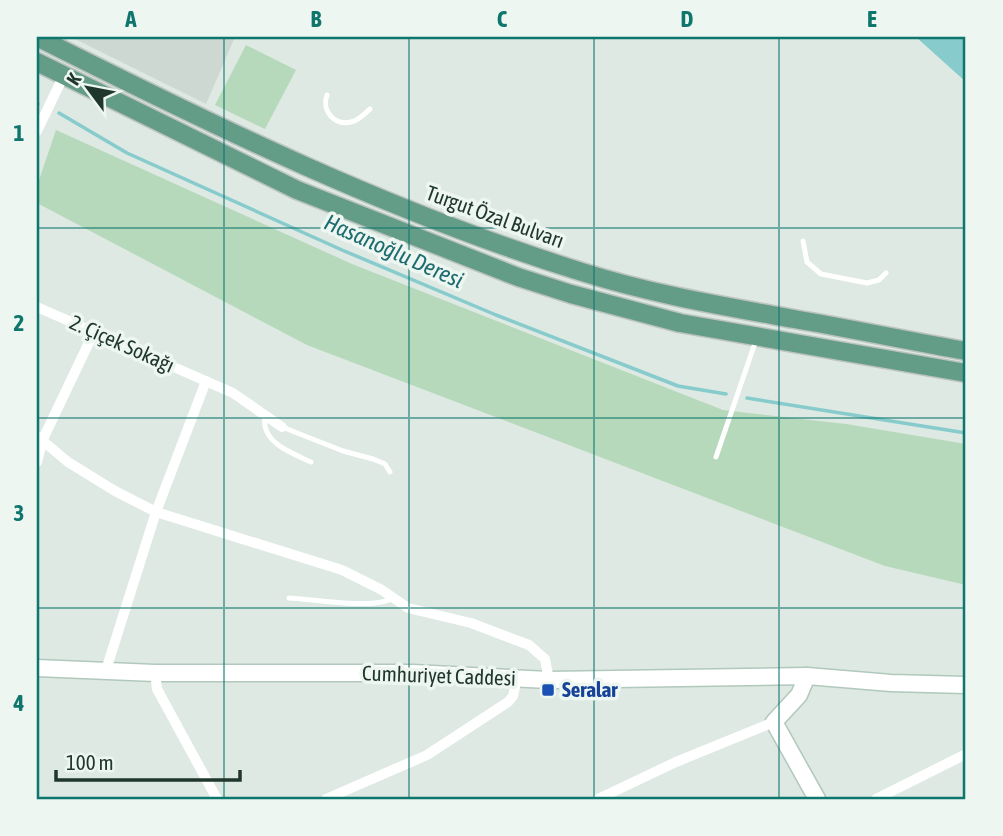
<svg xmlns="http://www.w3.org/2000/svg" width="1003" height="836" viewBox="0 0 1003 836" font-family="'Asap Condensed',sans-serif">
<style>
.built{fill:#ccd8d1}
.green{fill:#b7d9bb}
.water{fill:#87cbcc}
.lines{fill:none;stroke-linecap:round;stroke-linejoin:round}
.stream{stroke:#87cbcc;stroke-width:3.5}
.secondary-casing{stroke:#b1c8bd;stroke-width:19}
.primary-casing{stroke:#bcc3c0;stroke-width:21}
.lane{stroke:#fff;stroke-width:5}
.street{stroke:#fff;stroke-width:10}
.secondary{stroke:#fff;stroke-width:16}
.primary{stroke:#639c87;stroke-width:18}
.grid{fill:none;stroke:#0f766e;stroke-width:2;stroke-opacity:0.55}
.transit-dot{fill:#1a4fb4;stroke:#edf6f0;stroke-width:2.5}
.labels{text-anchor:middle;stroke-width:7;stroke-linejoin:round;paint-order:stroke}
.street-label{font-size:21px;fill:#20372e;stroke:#edf6f0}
.transit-label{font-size:21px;font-weight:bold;fill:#164399;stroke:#edf6f0;text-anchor:start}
.water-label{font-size:23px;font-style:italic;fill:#1d6c70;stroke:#edf6f0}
.neatline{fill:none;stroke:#0f766e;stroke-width:2.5}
.grid-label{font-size:23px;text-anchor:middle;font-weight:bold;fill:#0f766e}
</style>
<rect width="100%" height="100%" fill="#dde9e2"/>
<!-- built -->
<path class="built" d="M 71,37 L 235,37 L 206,104 Z"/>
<!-- green -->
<g class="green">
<path d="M 246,45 L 296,70 L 265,129 L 215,105 Z"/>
<path d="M 56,130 L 352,264 L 723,410 L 846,424 L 966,444 L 966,585 L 885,566 L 307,345 L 37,203 L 37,186 Z"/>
</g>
<!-- water -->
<path class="water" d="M 916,37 L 966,37 L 966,82 Z"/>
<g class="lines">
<!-- stream -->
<g class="stream">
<path d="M 37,103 L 38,104"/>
<path d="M 59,113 L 127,153 L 342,250 L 496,315 L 678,386 L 726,394"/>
<path d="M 747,398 L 966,433"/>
</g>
<defs>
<g id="secondary">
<path d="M 37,668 L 155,673 L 413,673 L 549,680 L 807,676 L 891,683 L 966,685"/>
<path d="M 807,676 L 799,695 L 774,722 L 817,799"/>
</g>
<g id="primary">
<path d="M 37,37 C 214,126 392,213 582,272 C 651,294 723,306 794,319 C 852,329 909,341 966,351"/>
<path d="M 37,62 L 297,190 L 518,277 L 571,294 L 680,323 L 966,373"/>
</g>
</defs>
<!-- secondary casing -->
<use href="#secondary" class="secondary-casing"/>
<!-- primary casing -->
<use href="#primary" class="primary-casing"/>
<!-- lane -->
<g class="lane">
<path d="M 327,95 C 321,110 334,126 351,122 C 358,121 364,114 370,109"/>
<path d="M 803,241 L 807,262 L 821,274 L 867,283 L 879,280 L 886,273"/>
<path d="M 265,417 C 261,443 292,453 311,462"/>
<path d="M 282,427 L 343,451 L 373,459 L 385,464 L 390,472"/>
<path d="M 716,457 L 756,340"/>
<path d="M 289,598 C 312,599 376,610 392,598"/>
</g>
<!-- street -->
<g class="street">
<path d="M 37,131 L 64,75"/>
<path d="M 37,307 L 233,393 L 282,427"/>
<path d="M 37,436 L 68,462 L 115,491 L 156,512 L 342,570 L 382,590 L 408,608 L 471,623 L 529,645 L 545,659 L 549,680"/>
<path d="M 37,462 L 43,439 L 94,332"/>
<path d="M 106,670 L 156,512 L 206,381"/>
<path d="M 155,673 L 157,689 L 217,799"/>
<path d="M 326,799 L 427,755 L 508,702 L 513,696 L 517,678"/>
<path d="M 598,799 L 676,762 L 774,722"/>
<path d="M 876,799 L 966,754"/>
</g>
<!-- secondary -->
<use href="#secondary" class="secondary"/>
<!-- primary -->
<use href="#primary" class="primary"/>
</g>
<!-- grid -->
<path class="grid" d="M 224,37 L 224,799M 409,37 L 409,799M 594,37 L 594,799M 779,37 L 779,799M 37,228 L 966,228M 37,418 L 966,418M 37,608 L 966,608"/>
<!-- markers -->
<rect class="transit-dot" x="541" y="683" width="14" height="14" rx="3.5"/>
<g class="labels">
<!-- street labels -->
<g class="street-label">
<text transform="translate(495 217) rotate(20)" y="7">Turgut Özal Bulvarı</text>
<text transform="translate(122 344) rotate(24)" y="7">2. Çiçek Sokağı</text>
<text transform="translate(439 676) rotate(2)" y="7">Cumhuriyet Caddesi</text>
</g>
<!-- transit labels -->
<g class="transit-label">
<text x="562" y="697">Seralar</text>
</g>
<!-- water labels -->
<g class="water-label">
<text transform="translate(394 251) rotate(24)" y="8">Hasanoğlu Deresi</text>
</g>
</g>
<!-- border -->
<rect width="1003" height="836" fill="none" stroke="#edf6f0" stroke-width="77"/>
<!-- north arrow -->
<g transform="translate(88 88) rotate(302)" stroke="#edf6f0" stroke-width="5" paint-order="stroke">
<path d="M0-5L12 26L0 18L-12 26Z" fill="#20372e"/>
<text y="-10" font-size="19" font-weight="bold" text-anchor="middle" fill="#20372e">K</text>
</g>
<!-- scale -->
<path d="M56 770v10h184v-10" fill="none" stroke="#20372e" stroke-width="3.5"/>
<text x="66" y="770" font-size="21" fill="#20372e" stroke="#edf6f0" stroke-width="5" paint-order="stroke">100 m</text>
<rect x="38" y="38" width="926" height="760" class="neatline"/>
<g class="grid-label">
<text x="131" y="27">A</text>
<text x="316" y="27">B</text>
<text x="502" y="27">C</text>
<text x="687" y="27">D</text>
<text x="872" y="27">E</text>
<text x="19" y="141">1</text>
<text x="19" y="331">2</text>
<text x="19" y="521">3</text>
<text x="19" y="711">4</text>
</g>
</svg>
